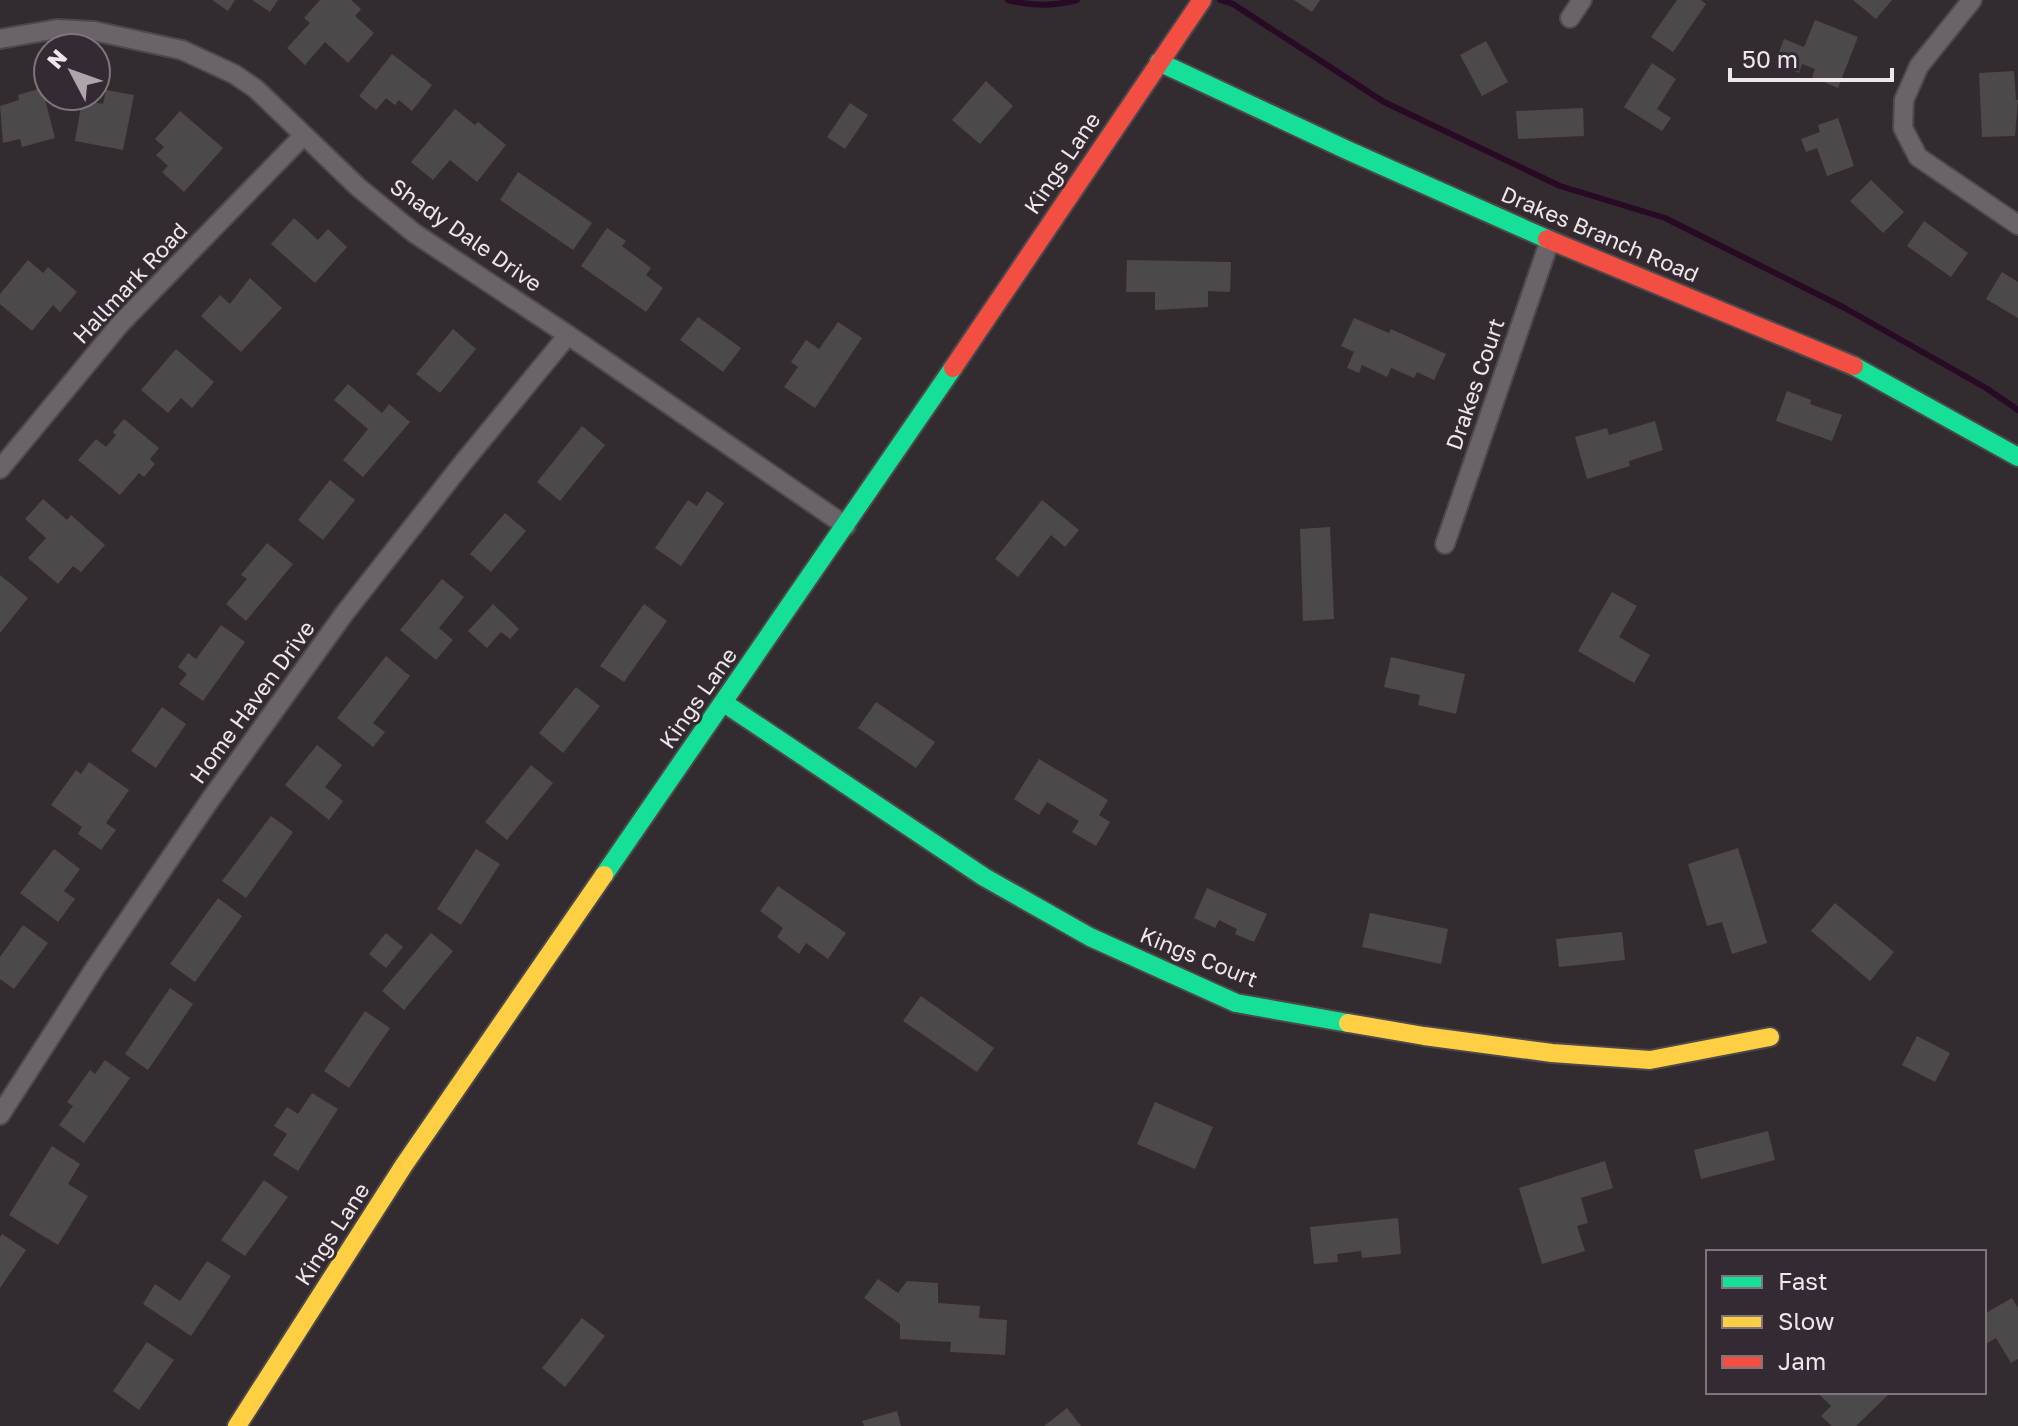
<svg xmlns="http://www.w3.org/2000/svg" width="2018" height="1426" viewBox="0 0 2018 1426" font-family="'Golos Text',sans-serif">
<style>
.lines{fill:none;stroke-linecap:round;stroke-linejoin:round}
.stream{stroke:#280a24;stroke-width:6}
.building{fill:#4c494a}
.street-casing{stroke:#4c484b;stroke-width:22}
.fast-casing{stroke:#4c484b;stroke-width:22}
.slow-casing{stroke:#4c484b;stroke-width:22}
.jam-casing{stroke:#4c484b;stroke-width:22}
.street{stroke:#686468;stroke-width:18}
.fast{stroke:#16e098;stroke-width:18}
.slow{stroke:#ffcf43;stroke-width:18}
.jam{stroke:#f24e42;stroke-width:18}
.labels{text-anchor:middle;stroke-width:6;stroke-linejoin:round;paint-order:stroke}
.street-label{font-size:22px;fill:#ede7ec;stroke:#342a32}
</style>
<rect width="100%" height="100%" fill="#322c31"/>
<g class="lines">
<!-- stream -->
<g class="stream">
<path d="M 1008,0 C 1030,6 1055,6 1077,0"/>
<path d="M 1220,0 L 1233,4 L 1384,102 L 1560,186 L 1665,218 L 1843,307 L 1986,388 L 2018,410"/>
</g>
</g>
<!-- building -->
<g class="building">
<path d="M 212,0 L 235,0 L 228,11 Z"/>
<path d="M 252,0 L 278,0 L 270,12 Z"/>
<path d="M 320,0 L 351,0 L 361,9 L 355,16 L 374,33 L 348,63 L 325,42 L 305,65 L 287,48 L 310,23 L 304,18 Z"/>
<path d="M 1294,0 L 1320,0 L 1312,12 Z"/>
<path d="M 1677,0 L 1701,0 L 1706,4 L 1673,52 L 1651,37 Z"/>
<path d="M 1853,0 L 1892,0 L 1876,19 Z"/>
<path d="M 1815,20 L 1858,37 L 1838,88 L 1812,77 L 1815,69 L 1802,64 L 1799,73 L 1775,63 L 1784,39 L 1804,47 Z"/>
<path d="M 1486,41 L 1508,82 L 1482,96 L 1460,55 Z"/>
<path d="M 392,54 L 432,85 L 412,111 L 399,100 L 395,105 L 386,98 L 376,110 L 359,96 Z"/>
<path d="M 1652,63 L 1676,79 L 1657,109 L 1671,118 L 1662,131 L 1624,107 Z"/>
<path d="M 2014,71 L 2016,100 L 2018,100 L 2015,136 L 1982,137 L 1979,73 Z"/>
<path d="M 986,81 L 1013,106 L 980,144 L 952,120 Z"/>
<path d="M 42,88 L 55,138 L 22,147 L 20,139 L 3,143 L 0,106 L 19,100 L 18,95 Z"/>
<path d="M 106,90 L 134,95 L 123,150 L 75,141 L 82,100 L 103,104 Z"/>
<path d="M 850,103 L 868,115 L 845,149 L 827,137 Z"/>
<path d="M 1583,108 L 1584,136 L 1518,139 L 1516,111 Z"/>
<path d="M 455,109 L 475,125 L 478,122 L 506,145 L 477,182 L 450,160 L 433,180 L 411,162 Z"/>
<path d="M 180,111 L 223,148 L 184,192 L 162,172 L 168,166 L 156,155 L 164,147 L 155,139 Z"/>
<path d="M 1838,118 L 1854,166 L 1827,176 L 1817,148 L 1806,152 L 1801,139 L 1820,132 L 1818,125 Z"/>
<path d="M 518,172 L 592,223 L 573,250 L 500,200 Z"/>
<path d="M 1871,180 L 1904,212 L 1883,233 L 1850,201 Z"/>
<path d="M 294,218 L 318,240 L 328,229 L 347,247 L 315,283 L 271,244 Z"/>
<path d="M 1924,221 L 1968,253 L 1951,277 L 1907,246 Z"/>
<path d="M 607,228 L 626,241 L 622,246 L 651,268 L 646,275 L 663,288 L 646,312 L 581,266 Z"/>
<path d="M 28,260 L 43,273 L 48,267 L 77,292 L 60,312 L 53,305 L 32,331 L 0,304 L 0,294 Z"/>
<path d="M 1127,260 L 1231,262 L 1230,292 L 1208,291 L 1208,307 L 1155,310 L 1155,292 L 1126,292 Z"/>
<path d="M 2002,272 L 2018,282 L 2018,318 L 1986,299 Z"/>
<path d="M 250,278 L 282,308 L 241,352 L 201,316 L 220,295 L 230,304 Z"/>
<path d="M 698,317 L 741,348 L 723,372 L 680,340 Z"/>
<path d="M 1354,318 L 1389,333 L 1391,329 L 1446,354 L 1434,380 L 1417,372 L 1414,378 L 1391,368 L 1387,377 L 1362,365 L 1359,373 L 1347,368 L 1354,352 L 1341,346 Z"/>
<path d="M 838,322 L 862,338 L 815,408 L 784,387 L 798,367 L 791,362 L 806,340 L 819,349 Z"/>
<path d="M 453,329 L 476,349 L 440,393 L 416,374 Z"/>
<path d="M 176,349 L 214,382 L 192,408 L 181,398 L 168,413 L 141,390 Z"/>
<path d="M 348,384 L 382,413 L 389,404 L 410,422 L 363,477 L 343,460 L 368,429 L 334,400 Z"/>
<path d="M 1787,391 L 1811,400 L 1810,404 L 1842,415 L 1832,441 L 1776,421 Z"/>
<path d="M 124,419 L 159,448 L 150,459 L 155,464 L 144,477 L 139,473 L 120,495 L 78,460 L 96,439 L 106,447 L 116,435 L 113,432 Z"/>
<path d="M 1655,421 L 1663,450 L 1629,461 L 1630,466 L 1587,479 L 1575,437 L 1607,428 L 1609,435 Z"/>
<path d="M 582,426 L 605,445 L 560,501 L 537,482 Z"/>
<path d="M 330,480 L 355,500 L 323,540 L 298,520 Z"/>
<path d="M 707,491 L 724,503 L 681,566 L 655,548 L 688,500 L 697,506 Z"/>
<path d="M 43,499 L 67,520 L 71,515 L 105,545 L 81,572 L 73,566 L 58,584 L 28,558 L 46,538 L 25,519 Z"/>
<path d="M 1042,500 L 1079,530 L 1065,547 L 1051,535 L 1018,577 L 995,559 Z"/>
<path d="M 505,513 L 526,531 L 491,572 L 470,554 Z"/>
<path d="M 1330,527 L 1334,619 L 1303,621 L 1300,529 Z"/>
<path d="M 267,543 L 293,564 L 246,621 L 226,604 L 247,579 L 241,575 Z"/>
<path d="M 0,575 L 28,598 L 0,633 Z"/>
<path d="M 442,579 L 464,597 L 439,628 L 453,640 L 436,660 L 400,630 Z"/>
<path d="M 1612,592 L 1637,606 L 1619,637 L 1650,655 L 1634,683 L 1578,651 Z"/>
<path d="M 493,604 L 519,629 L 510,639 L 501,632 L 487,648 L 468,631 Z"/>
<path d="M 644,604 L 667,621 L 624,682 L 600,666 Z"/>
<path d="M 221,625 L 245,642 L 203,701 L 179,684 L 187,674 L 178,667 L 188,653 L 196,659 Z"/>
<path d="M 386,656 L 410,676 L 373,723 L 385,732 L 373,747 L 337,718 Z"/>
<path d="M 1391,657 L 1465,674 L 1456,714 L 1418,705 L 1420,695 L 1384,687 Z"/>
<path d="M 576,687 L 600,706 L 563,753 L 539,733 Z"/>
<path d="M 876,702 L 935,742 L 916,768 L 858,728 Z"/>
<path d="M 162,707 L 186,724 L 156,768 L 131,751 Z"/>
<path d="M 317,745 L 342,765 L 325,787 L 343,801 L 329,820 L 285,785 Z"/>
<path d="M 1039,759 L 1108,800 L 1099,815 L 1110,822 L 1096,846 L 1072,832 L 1079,821 L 1047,802 L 1039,815 L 1014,799 Z"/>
<path d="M 89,762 L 129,790 L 106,823 L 116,830 L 101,850 L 78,834 L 82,827 L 51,805 L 76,770 L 81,774 Z"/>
<path d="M 531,765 L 553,783 L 507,840 L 485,822 Z"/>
<path d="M 271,816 L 293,832 L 246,898 L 222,881 Z"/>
<path d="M 1738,848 L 1767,943 L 1732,954 L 1722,922 L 1707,926 L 1688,864 Z"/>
<path d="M 54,849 L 80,869 L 64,891 L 75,899 L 58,922 L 20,893 Z"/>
<path d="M 476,849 L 500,864 L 461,925 L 437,909 Z"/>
<path d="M 778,886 L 846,933 L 828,959 L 806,943 L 799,954 L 777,937 L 783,928 L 760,911 Z"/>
<path d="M 1207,888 L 1267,914 L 1254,942 L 1235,934 L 1237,929 L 1219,920 L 1215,928 L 1194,918 Z"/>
<path d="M 218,898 L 242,916 L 195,982 L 170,964 Z"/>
<path d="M 1835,903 L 1894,952 L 1870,981 L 1811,931 Z"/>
<path d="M 1370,913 L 1448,929 L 1441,964 L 1362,947 Z"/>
<path d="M 23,925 L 48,943 L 14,989 L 0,979 L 0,957 Z"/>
<path d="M 1622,932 L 1625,960 L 1559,967 L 1556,939 Z"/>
<path d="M 386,933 L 403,947 L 386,968 L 369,954 Z"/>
<path d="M 431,933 L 453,951 L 404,1010 L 382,991 Z"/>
<path d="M 170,988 L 193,1004 L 148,1070 L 125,1054 Z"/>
<path d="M 921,996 L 994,1048 L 977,1072 L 903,1021 Z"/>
<path d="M 365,1011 L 390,1028 L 349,1088 L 324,1071 Z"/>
<path d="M 1917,1036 L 1950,1053 L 1935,1082 L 1902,1065 Z"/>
<path d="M 105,1060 L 130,1078 L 84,1143 L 59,1125 L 73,1106 L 67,1102 L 90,1070 L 95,1074 Z"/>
<path d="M 312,1093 L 338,1109 L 298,1171 L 273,1155 L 287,1134 L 274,1126 L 287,1107 L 298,1114 Z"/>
<path d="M 1155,1102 L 1213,1127 L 1195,1169 L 1137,1144 Z"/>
<path d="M 1768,1131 L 1775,1160 L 1701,1179 L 1694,1150 Z"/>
<path d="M 52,1146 L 80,1164 L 68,1184 L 88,1196 L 58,1245 L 9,1215 Z"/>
<path d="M 1605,1161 L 1613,1188 L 1581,1198 L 1588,1223 L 1577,1226 L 1585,1251 L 1542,1264 L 1519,1188 Z"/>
<path d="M 264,1180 L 288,1197 L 245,1256 L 221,1240 Z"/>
<path d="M 1398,1218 L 1401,1254 L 1362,1258 L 1361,1251 L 1337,1254 L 1338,1262 L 1314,1264 L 1310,1227 Z"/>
<path d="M 2,1234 L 26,1250 L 0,1288 L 0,1237 Z"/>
<path d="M 207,1261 L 231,1276 L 191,1336 L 143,1304 L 155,1284 L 180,1301 Z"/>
<path d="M 878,1279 L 898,1293 L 907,1281 L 938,1283 L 938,1303 L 980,1306 L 979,1318 L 1007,1320 L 1005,1355 L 950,1352 L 951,1342 L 900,1339 L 900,1324 L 864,1298 Z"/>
<path d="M 2012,1298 L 2018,1308 L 2018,1359 L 2011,1363 L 1996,1338 L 1984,1345 L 1984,1314 Z"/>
<path d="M 582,1318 L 605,1336 L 565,1387 L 542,1368 Z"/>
<path d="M 147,1342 L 174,1360 L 139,1410 L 113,1391 Z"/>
<path d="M 1821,1392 L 1887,1392 L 1889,1394 L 1856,1426 L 1832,1426 L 1821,1416 L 1831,1406 L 1819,1394 Z"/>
<path d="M 1067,1408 L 1081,1426 L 1044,1426 Z"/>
<path d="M 897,1411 L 901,1426 L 864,1426 L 862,1421 Z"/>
</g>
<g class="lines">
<defs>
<g id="street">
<path d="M 1972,0 L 1919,66 L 1904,100 L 1903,128 L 1918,157 L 2018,225"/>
<path d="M 1570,18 L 1582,0"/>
<path d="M 0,39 L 57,29 L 94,31 L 182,50 L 234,74 L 256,89 L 358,187 L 414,233 L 568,335 L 846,526"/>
<path d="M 0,469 L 121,323 L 303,136"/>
<path d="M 1445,544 L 1550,240"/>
<path d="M 0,1115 L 95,968 L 210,800 L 344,614 L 462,464 L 568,335"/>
</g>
<g id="fast">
<path d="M 1159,62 L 1347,150 L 1547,239"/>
<path d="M 1854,366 L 2018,457"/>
<path d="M 724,703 L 984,877 L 1090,937 L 1236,1003 L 1348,1023"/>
<path d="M 604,875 L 953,368"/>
</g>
<g id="slow">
<path d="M 1348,1023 L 1424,1036 L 1552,1053 L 1650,1060 L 1770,1037"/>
<path d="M 237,1426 L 404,1165 L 604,875"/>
</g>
<g id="jam">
<path d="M 1547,239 L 1854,366"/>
<path d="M 953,368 L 1202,0"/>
</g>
</defs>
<!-- street casing -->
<use href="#street" class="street-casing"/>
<!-- fast casing -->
<use href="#fast" class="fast-casing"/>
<!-- slow casing -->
<use href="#slow" class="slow-casing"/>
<!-- jam casing -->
<use href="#jam" class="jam-casing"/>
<!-- street -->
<use href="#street" class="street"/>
<!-- fast -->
<use href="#fast" class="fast"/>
<!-- slow -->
<use href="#slow" class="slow"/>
<!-- jam -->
<use href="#jam" class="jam"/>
</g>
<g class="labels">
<!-- street labels -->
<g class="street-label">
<text transform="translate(1062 163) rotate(-56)" y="8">Kings Lane</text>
<text transform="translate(1600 234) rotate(23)" y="8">Drakes Branch Road</text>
<text transform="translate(466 235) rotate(35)" y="8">Shady Dale Drive</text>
<text transform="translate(130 283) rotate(-47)" y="8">Hallmark Road</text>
<text transform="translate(1475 384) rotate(-71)" y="8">Drakes Court</text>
<text transform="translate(698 698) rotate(-55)" y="8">Kings Lane</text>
<text transform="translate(252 702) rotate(-54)" y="8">Home Haven Drive</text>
<text transform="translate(1199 957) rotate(22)" y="8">Kings Court</text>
<text transform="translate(332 1234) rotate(-57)" y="8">Kings Lane</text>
</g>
</g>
<!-- legend -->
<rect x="1706" y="1250" width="280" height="144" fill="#342a32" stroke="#7e767c" stroke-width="2"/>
<rect x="1722" y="1276" width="40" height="12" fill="#16e098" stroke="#7e767c" stroke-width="2"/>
<text x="1778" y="1290" font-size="24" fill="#ede7ec">Fast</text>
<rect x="1722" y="1316" width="40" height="12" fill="#ffcf43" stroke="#7e767c" stroke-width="2"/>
<text x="1778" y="1330" font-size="24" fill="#ede7ec">Slow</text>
<rect x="1722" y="1356" width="40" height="12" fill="#f24e42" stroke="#7e767c" stroke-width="2"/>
<text x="1778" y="1370" font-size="24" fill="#ede7ec">Jam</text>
<!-- north arrow -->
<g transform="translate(72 72) rotate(311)"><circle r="38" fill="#342a32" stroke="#7e767c" stroke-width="2"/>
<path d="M0-6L14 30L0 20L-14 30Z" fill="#aca6ab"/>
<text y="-12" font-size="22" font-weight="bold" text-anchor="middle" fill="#ede7ec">N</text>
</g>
<!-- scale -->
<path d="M1730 68v12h162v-12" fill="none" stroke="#ede7ec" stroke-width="4"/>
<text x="1742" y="68" font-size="24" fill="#ede7ec" stroke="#342a32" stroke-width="6" paint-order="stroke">50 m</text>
</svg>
